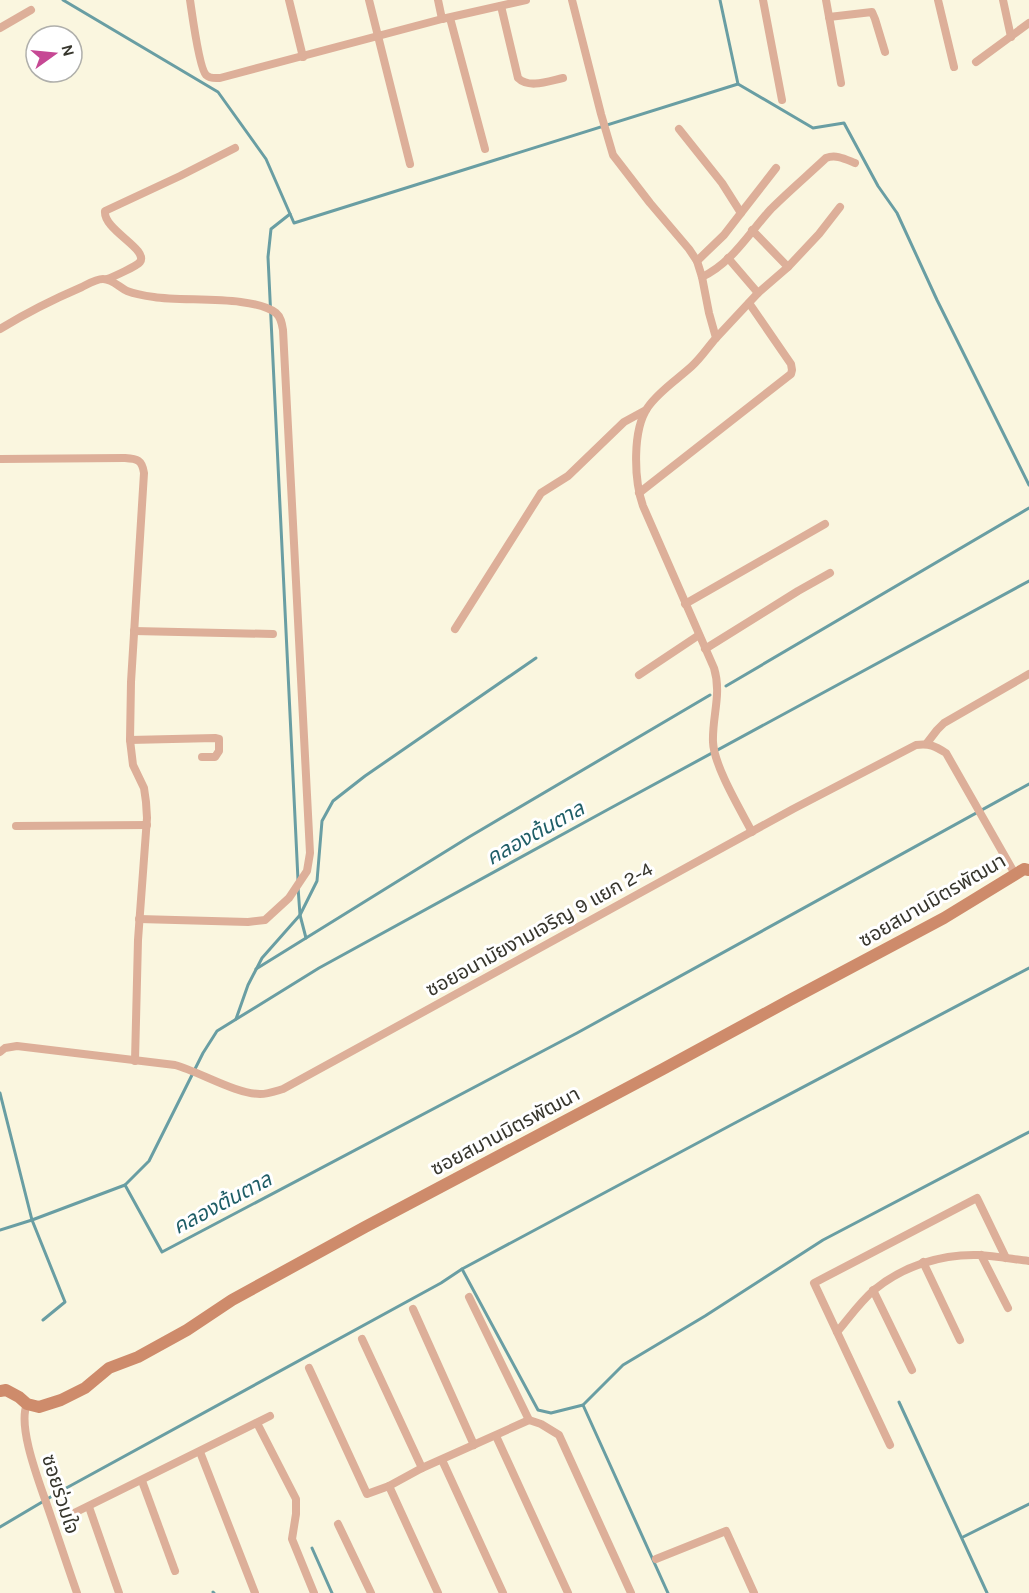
<svg xmlns="http://www.w3.org/2000/svg" width="1029" height="1593" viewBox="0 0 1029 1593" font-family="Karla,'Noto Sans Thai',sans-serif">
<style>
.lines{fill:none;stroke-linecap:round;stroke-linejoin:round}
.stream{stroke:#699ea3;stroke-width:3}
.street{stroke:#ddaf99;stroke-width:8}
.secondary{stroke:#ce8b6b;stroke-width:12}
.labels{text-anchor:middle;stroke-width:6;stroke-linejoin:round;paint-order:stroke}
.street-label{font-size:20px;fill:#37362d;stroke:#fff}
.water-label{font-size:21px;font-style:italic;fill:#1f5e67;stroke:#fff}
</style>
<rect width="100%" height="100%" fill="#faf6df"/>
<g class="lines">
<!-- stream -->
<g class="stream">
<path d="M 63,0 L 218,92 L 266,159 L 294,223 L 738,84"/>
<path d="M 720,0 L 738,84 L 813,128 L 844,123 L 878,186 L 897,213 L 937,300 L 1029,485"/>
<path d="M 290,214 L 271,229 L 268,257 L 298,880"/>
<path d="M 726,686 L 1029,508"/>
<path d="M 298,887 L 300,915 L 306,938"/>
<path d="M 256,969 L 469,837 L 710,695"/>
<path d="M 236,1019 L 248,985 L 262,958 L 300,915 L 317,881 L 322,821 L 333,801 L 365,776 L 536,658"/>
<path d="M 0,1093 L 32,1220 L 65,1302 L 43,1320"/>
<path d="M 125,1185 L 149,1161 L 203,1053 L 217,1031 L 319,968 L 607,810 L 1029,581"/>
<path d="M 0,1230 L 32,1220 L 125,1185 L 162,1252 L 577,1033 L 1029,784"/>
<path d="M 462,1269 L 538,1410 L 551,1413 L 583,1405 L 623,1365 L 705,1316 L 823,1240 L 1029,1132"/>
<path d="M 899,1402 L 987,1593"/>
<path d="M 583,1405 L 668,1593"/>
<path d="M 0,1527 L 59,1492 L 441,1283 L 462,1269 L 733,1124 L 1029,968"/>
<path d="M 963,1537 L 1029,1504"/>
<path d="M 312,1548 L 332,1593"/>
<path d="M 213,1592 L 214,1593"/>
</g>
<!-- street -->
<g class="street">
<path d="M 190,0 C 192,13 199,68 206,75 C 210,79 215,78 220,78 L 442,19 L 526,0"/>
<path d="M 289,0 L 303,57"/>
<path d="M 369,0 L 410,164"/>
<path d="M 438,0 L 442,19"/>
<path d="M 572,0 L 601,114 L 613,155 L 650,203 L 689,249 L 697,261 L 702,277 L 709,313 L 716,338 C 708,347 701,358 692,366 C 678,379 659,391 648,407 C 632,430 634,480 643,506 L 714,668 C 722,694 712,716 713,742 C 714,766 740,809 752,832"/>
<path d="M 763,0 L 782,100"/>
<path d="M 826,0 L 841,83"/>
<path d="M 938,0 L 954,67"/>
<path d="M 1003,0 L 1011,37"/>
<path d="M 501,6 L 518,78 C 529,89 549,81 563,78"/>
<path d="M 829,17 L 872,12 L 875,19 L 885,52"/>
<path d="M 450,18 L 485,149"/>
<path d="M 0,28 L 31,10"/>
<path d="M 976,62 L 1029,23"/>
<path d="M 679,129 L 722,183 L 741,213 L 724,235 L 697,261"/>
<path d="M 741,213 L 776,168"/>
<path d="M 752,230 L 788,267"/>
<path d="M 728,258 L 758,293"/>
<path d="M 702,277 C 732,263 749,233 771,209 C 789,191 808,175 826,158 C 836,154 845,159 855,163"/>
<path d="M 107,279 C 113,277 137,266 140,262 C 149,249 103,230 105,211 L 180,176 L 235,148"/>
<path d="M 0,329 C 26,313 54,299 82,287 C 88,284 96,279 103,279 C 112,279 119,287 127,291 C 135,294 146,296 154,297 C 184,302 253,295 276,313 C 281,317 282,324 283,330 L 310,853 L 307,871 L 289,898 L 265,920 L 248,922 L 139,919"/>
<path d="M 716,338 L 758,293 L 788,267 L 819,234 L 840,207"/>
<path d="M 0,459 L 124,458 C 137,459 142,459 144,473 L 131,682 L 130,740 L 133,765 L 144,788 L 146,802 L 147,818 L 138,940 L 135,1061"/>
<path d="M 639,493 L 791,374 L 792,370 L 791,364 L 749,303"/>
<path d="M 685,604 L 825,524"/>
<path d="M 455,629 L 541,493 L 568,476 L 624,422 L 646,410"/>
<path d="M 134,631 L 273,634"/>
<path d="M 705,649 L 798,591 L 830,573"/>
<path d="M 639,675 L 699,635"/>
<path d="M 130,740 L 215,738 L 219,739 L 219,751 L 215,757 L 202,757"/>
<path d="M 927,743 L 937,730 L 944,723 L 1029,674"/>
<path d="M 16,826 L 147,825"/>
<path d="M 0,1052 L 5,1048 L 17,1046 L 175,1065 C 200,1072 236,1094 260,1094 C 268,1094 276,1091 283,1089 L 793,809 L 916,745 C 929,743 935,746 946,753 L 1015,874"/>
<path d="M 981,1255 L 1008,1308"/>
<path d="M 923,1262 L 960,1340"/>
<path d="M 873,1290 L 912,1370"/>
<path d="M 413,1309 L 474,1445"/>
<path d="M 837,1332 C 849,1318 860,1302 874,1290 C 903,1266 941,1254 978,1255 C 995,1256 1012,1259 1029,1261"/>
<path d="M 362,1339 L 422,1468"/>
<path d="M 309,1368 L 367,1494 L 389,1486 L 422,1468 L 529,1420 L 469,1297"/>
<path d="M 27,1404 C 17,1427 40,1484 48,1508 C 58,1537 67,1565 77,1593"/>
<path d="M 529,1420 L 541,1424 L 559,1435 L 631,1593"/>
<path d="M 257,1423 L 296,1499 L 296,1514 L 292,1539 L 314,1593"/>
<path d="M 496,1436 L 568,1593"/>
<path d="M 890,1445 L 814,1283 L 977,1198 L 1006,1258"/>
<path d="M 200,1452 L 255,1593"/>
<path d="M 442,1460 L 503,1593"/>
<path d="M 142,1481 L 175,1571"/>
<path d="M 389,1486 L 438,1593"/>
<path d="M 89,1507 L 119,1593"/>
<path d="M 64,1518 L 270,1416"/>
<path d="M 338,1524 L 371,1593"/>
<path d="M 656,1559 L 726,1531 L 754,1593"/>
</g>
<!-- secondary -->
<path class="secondary" d="M 0,1391 L 6,1390 L 19,1397 L 27,1404 L 39,1407 L 61,1400 L 85,1388 L 109,1368 L 138,1357 L 187,1330 L 232,1300 L 365,1227 L 663,1069 L 790,1000 L 944,918 L 1024,869 L 1029,870"/>
</g>
<g class="labels">
<!-- street labels -->
<g class="street-label">
<text transform="translate(932 900) rotate(-30)" y="7">ซอยสมานมิตรพัฒนา</text>
<text transform="translate(539 929) rotate(-29)" y="7">ซอยอนามัยงามเจริญ 9 แยก 2-4</text>
<text transform="translate(505 1131) rotate(-28)" y="7">ซอยสมานมิตรพัฒนา</text>
<text transform="translate(61 1494) rotate(72)" y="7">ซอยร่วมใจ</text>
</g>
<!-- water labels -->
<g class="water-label">
<text transform="translate(535 833) rotate(-29)" y="7">คลองต้นตาล</text>
<text transform="translate(222 1203) rotate(-28)" y="7">คลองต้นตาล</text>
</g>
</g>
<!-- north arrow -->
<g transform="translate(54 54) rotate(75)"><circle r="28" fill="#ffffff" stroke="#afafab" stroke-width="1.5"/>
<path d="M0-4.5L10 22L0 15L-10 22Z" fill="#c64894"/>
<text y="-9" font-size="16" font-weight="bold" text-anchor="middle" fill="#37362d">N</text>
</g>
</svg>
